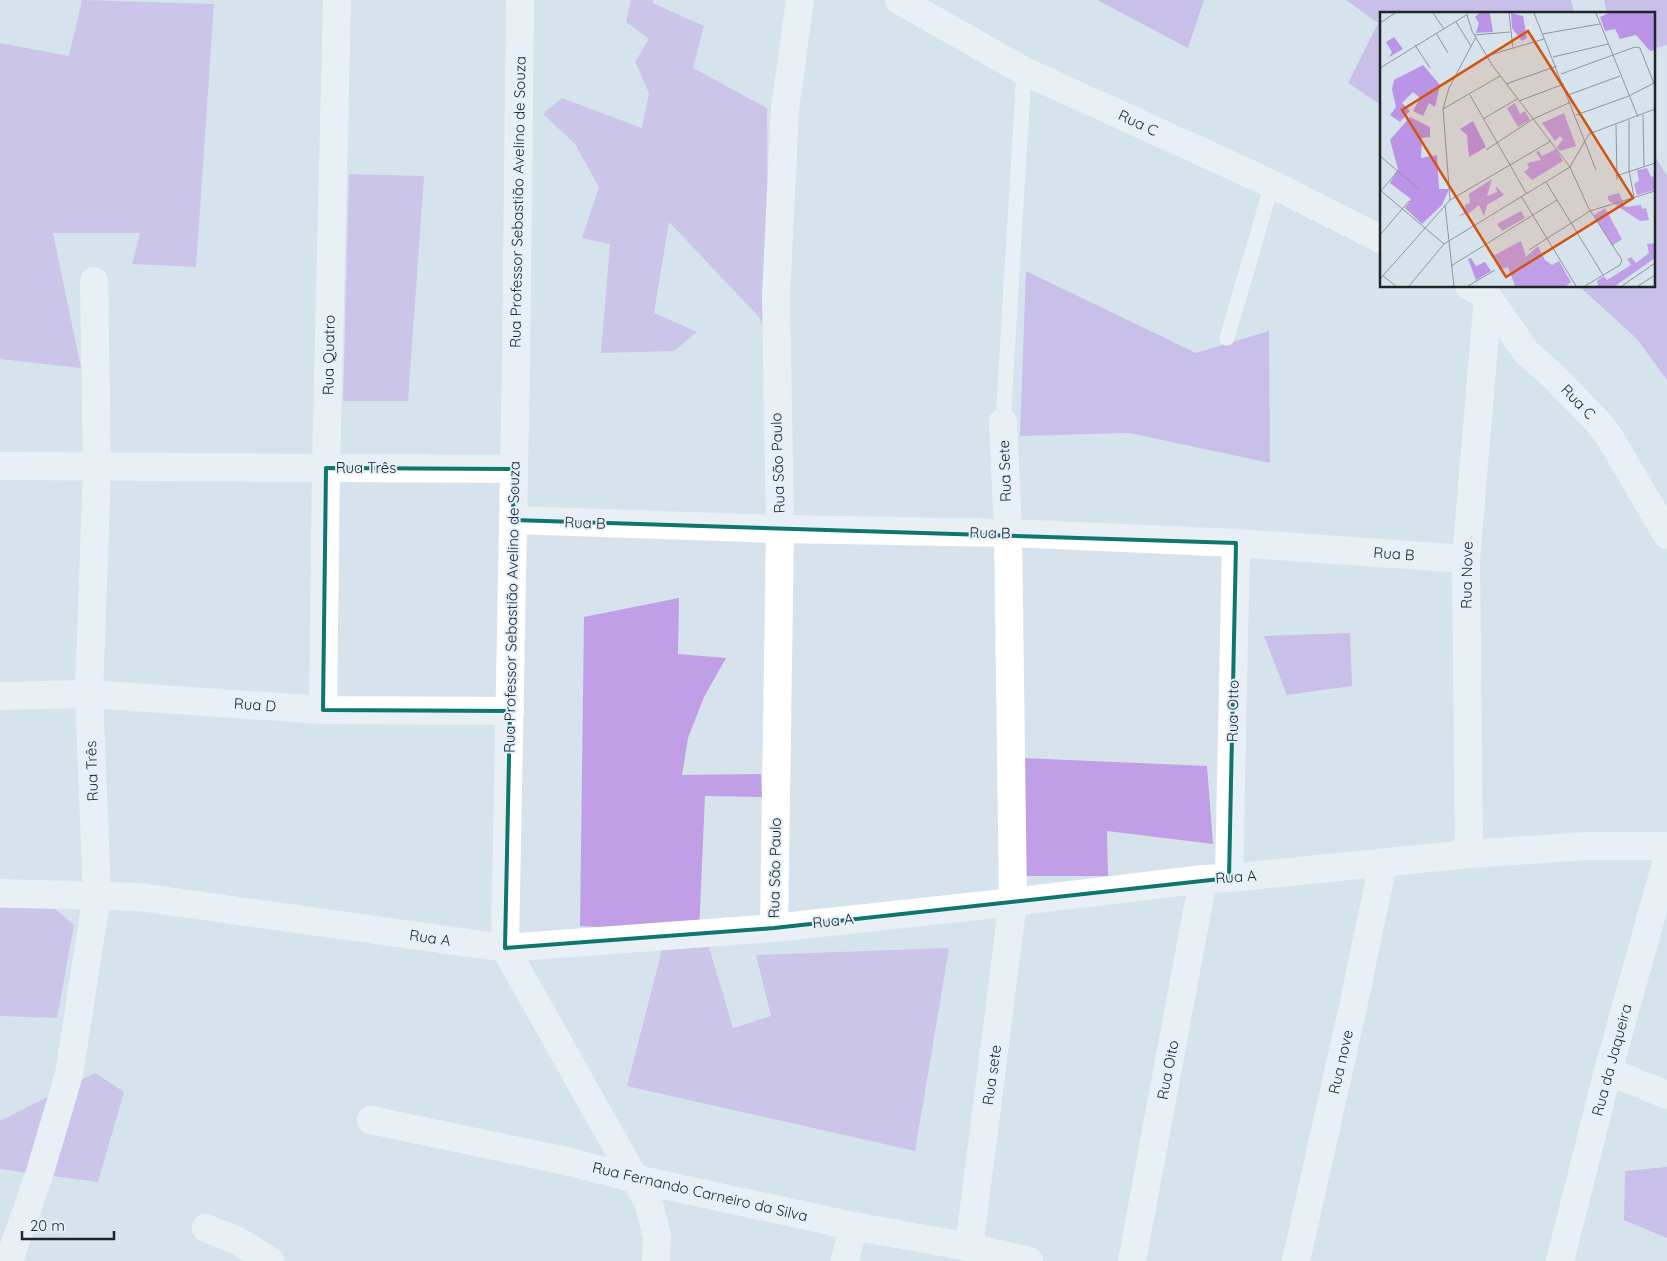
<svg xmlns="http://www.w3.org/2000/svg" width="1667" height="1261" viewBox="0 0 1667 1261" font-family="Quicksand,sans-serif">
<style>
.green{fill:#c19fe7}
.forest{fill:#bb94e7}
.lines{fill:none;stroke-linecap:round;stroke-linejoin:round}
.lane{stroke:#fff;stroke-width:15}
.street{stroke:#fff;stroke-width:28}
.secondary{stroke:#fff;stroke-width:28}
.marked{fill:none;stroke:#0f766e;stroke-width:4;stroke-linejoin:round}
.labels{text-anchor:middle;stroke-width:4;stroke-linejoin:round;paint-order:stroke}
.street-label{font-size:15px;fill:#1f2427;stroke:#e3f0f9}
.inset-road{fill:none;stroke:#8d979d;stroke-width:1}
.view{fill:#d4540f;fill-opacity:0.15;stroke:#d4540f;stroke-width:2.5}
.inset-edge{fill:none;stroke:#1f2427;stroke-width:2.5}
</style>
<rect width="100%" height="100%" fill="#d6e3ec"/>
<!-- green -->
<g class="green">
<path d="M 82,0 L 214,4 L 196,267 L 132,264 L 140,233 L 53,233 L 81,368 L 0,359 L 0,43 L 69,56 Z"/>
<path d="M 631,0 L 653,0 L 653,3 L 704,26 L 693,68 L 767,108 L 769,343 L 759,317 L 669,222 L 654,313 L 697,332 L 674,351 L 601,353 L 610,244 L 582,238 L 599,187 L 575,144 L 543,114 L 562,98 L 642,128 L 649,93 L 635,62 L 649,39 L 626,22 Z"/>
<path d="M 349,174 L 424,176 L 408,401 L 343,401 Z"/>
<path d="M 679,598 L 678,654 L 726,658 L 704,697 L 688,738 L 682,775 L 761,774 L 762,797 L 705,796 L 699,933 L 580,926 L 584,617 Z"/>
<path d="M 1022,758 L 1207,766 L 1213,844 L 1107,831 L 1108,876 L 1019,876 Z"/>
<path d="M 0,908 L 55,909 L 74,925 L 57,1018 L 0,1016 Z"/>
<path d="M 663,946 L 709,947 L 733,1028 L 771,1016 L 756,955 L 949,948 L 915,1151 L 627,1086 Z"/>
<path d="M 95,1073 L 124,1092 L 98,1182 L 0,1169 L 0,1121 Z"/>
</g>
<!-- forest -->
<g class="forest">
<path d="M 1097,0 L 1204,0 L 1188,48 Z"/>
<path d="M 1346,0 L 1571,0 L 1575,14 L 1381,14 L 1381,105 L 1348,83 L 1378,23 Z"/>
<path d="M 1604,0 L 1667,0 L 1667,45 L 1653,49 L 1653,14 L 1607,14 Z"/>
<path d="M 1653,153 L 1667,176 L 1667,380 L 1637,339 L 1579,286 L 1653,286 Z"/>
<path d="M 1026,271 L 1196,353 L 1269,331 L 1270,463 L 1129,433 L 1020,436 Z"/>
<path d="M 1350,633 L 1352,686 L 1287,695 L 1264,636 Z"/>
<path d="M 1667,1167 L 1667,1238 L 1624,1220 L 1625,1171 Z"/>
</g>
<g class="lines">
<!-- lane -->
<g class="lane">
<path d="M 1227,338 L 1272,184"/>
<path d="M 1003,422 L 1024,71"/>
</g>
<!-- street -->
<g class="street">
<path d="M 899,0 L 1024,71 L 1272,184 L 1381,239"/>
<path d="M 1469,286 L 1488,297 L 1526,352 L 1551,374 L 1599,423 L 1610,438 L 1667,535"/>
<path d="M 0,466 L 514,469"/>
<path d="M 513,520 L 780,529 L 1008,533 L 1236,543 L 1466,559"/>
<path d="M 0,696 L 89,694 L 323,710 L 510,711"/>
<path d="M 323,710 L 326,468 L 337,0"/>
<path d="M 1469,854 L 1466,559 L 1488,297"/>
<path d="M 1229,878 L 1236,543"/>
<path d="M 0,893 L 139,897 L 505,948 L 774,928 L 1013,902 L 1203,879 L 1229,878 L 1469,854 L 1587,846 L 1667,846"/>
<path d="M 774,928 L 780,529 L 776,296 L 785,109 L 800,0"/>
<path d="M 1608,1071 L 1667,1095"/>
<path d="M 371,1120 L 566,1161 L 636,1179"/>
<path d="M 206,1228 L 238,1241 L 270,1261"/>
<path d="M 969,1247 L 1013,902 L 1008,533 L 1003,422"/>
<path d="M 9,1261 L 40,1172 L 69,1074 L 97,895 L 89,694 L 97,467 L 94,281"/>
<path d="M 845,1261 L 853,1226"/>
<path d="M 1132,1261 L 1203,879"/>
<path d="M 1296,1261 L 1354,1002 L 1383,863"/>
<path d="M 1560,1261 L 1608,1071 L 1667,860"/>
</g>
<!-- secondary -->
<g class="secondary">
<path d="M 520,0 L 516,366 L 505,948 L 649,1204 L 657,1237 L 656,1261"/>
<path d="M 636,1179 L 853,1226 L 969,1247 L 1029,1261"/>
</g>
</g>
<!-- marked area -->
<path d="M0 0H1667V1261H0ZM 326,468 L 514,469 L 513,520 L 1236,543 L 1229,878 L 774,928 L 505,948 L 510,711 L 323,710 Z" fill="#d6e3ec" fill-opacity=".55" fill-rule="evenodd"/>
<path class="marked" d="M 326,468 L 514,469 L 513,520 L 1236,543 L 1229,878 L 774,928 L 505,948 L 510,711 L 323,710 Z"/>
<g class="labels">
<!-- street labels -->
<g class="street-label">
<text transform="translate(1138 123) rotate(25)" y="5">Rua C</text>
<text transform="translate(518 202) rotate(-89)" y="5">Rua Professor Sebastião Avelino de Souza</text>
<text transform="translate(329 355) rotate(-89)" y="5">Rua Quatro</text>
<text transform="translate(1578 402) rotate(46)" y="5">Rua C</text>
<text transform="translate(778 463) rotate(-92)" y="5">Rua São Paulo</text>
<text x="366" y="473">Rua Três</text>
<text transform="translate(1005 471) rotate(-92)" y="5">Rua Sete</text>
<text transform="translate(585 523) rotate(2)" y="5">Rua B</text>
<text transform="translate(990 533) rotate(1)" y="5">Rua B</text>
<text transform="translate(1394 554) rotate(4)" y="5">Rua B</text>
<text transform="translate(1467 575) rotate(-89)" y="5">Rua Nove</text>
<text transform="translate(512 607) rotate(-89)" y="5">Rua Professor Sebastião Avelino de Souza</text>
<text transform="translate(255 705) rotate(4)" y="5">Rua D</text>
<text transform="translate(1233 711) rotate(-89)" y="5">Rua Otto</text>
<text transform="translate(92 771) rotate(-92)" y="5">Rua Três</text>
<text transform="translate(775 868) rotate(-89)" y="5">Rua São Paulo</text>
<text transform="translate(1236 877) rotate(-4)" y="5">Rua A</text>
<text transform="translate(833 921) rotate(-6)" y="5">Rua A</text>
<text transform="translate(430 938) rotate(8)" y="5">Rua A</text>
<text transform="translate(1612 1060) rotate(-75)" y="5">Rua da Jaqueira</text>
<text transform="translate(1341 1062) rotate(-77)" y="5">Rua nove</text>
<text transform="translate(1168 1070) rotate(-79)" y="5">Rua Oito</text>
<text transform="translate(992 1075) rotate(-82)" y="5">Rua sete</text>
<text transform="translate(700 1192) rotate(13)" y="5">Rua Fernando Carneiro da Silva</text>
</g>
</g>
<!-- overview -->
<g transform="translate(1380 12)">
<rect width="275" height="275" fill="#d6e3ec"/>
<path d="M 135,91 L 140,102 L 145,99 L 150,108 L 138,115 L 127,96 ZM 184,101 L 196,134 L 180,139 L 177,135 L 183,127 L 180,124 L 175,129 L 162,111 ZM 176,137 L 183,149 L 152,168 L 144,160 L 149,156 L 147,151 L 161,148 L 156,140 L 159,139 L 162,144 ZM 267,156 L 271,165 L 275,164 L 275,178 L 257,183 L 254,172 L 259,169 L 257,158 ZM 112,167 L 107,184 L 117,180 L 116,174 L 124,183 L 107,193 L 104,204 L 99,193 L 89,201 L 77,205 L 85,200 L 85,193 L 90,191 L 89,182 ZM 239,181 L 245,195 L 261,193 L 262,197 L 266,196 L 269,208 L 260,209 L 228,188 L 228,184 ZM 225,196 L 242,227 L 232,234 L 214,203 ZM 141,199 L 145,206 L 122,219 L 117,212 ZM 141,229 L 146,245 L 158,234 L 165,248 L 172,253 L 179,249 L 191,270 L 186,274 L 135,274 L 128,255 L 121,257 L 113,244 ZM 275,231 L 275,246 L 235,274 L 218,274 L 217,269 L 224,264 L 227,268 L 251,253 L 247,247 L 251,245 L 256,251 L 269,241 L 267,232 Z" fill="#c19fe7"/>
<path d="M 99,1 L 110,1 L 113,20 L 96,21 L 99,11 L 95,5 ZM 131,1 L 143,4 L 147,26 L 142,29 L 132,16 ZM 229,1 L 275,1 L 275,38 L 270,39 L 256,23 L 240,27 L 235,17 L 225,19 L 220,5 ZM 14,25 L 23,37 L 9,45 L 12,40 L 6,30 ZM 43,53 L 60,73 L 55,95 L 49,91 L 43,104 L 33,99 L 40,86 L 33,80 L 22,91 L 30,99 L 20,110 L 10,103 L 16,95 L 12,77 L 14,68 ZM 30,105 L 50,115 L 50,125 L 42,126 L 41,146 L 57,143 L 59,177 L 69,177 L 62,193 L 42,212 L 25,196 L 31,187 L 10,171 L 18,157 L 10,128 ZM 93,109 L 106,135 L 89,145 L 87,123 L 80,117 ZM 91,246 L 96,254 L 105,250 L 111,259 L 96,268 L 88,247 Z" fill="#bb94e7"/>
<path class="inset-road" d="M 53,1 L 64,17M 129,1 L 133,37M 154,1 L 216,158M 216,1 L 258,105M 87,3 L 92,19 L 112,53 L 190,155 L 208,195 L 242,248 L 240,253 L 205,274M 76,10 L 91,34M 0,11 L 15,1M 56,21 L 68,41M 162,22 L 220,12M 94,23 L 130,20M 35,33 L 50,56M 106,44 L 164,27M 173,45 L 228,32M 0,56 L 88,2M 181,62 L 255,35 L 260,36 L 275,74M 126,72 L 177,54M 90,83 L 146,181M 188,83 L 240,64M 139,89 L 184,72M 63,97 L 120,64M 196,103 L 249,84 L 274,71M 263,103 L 264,154M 103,107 L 137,87M 249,108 L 249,159 L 254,185M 236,113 L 237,168M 106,138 L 153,107 L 191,90M 0,144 L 39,177M 236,164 L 275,151M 166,170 L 223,263M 0,178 L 64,232M 0,180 L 17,160M 141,184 L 196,274M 70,188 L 63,97 L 69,76 L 96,25M 65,193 L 74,274M 0,223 L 29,189M 149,238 L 210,199 L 275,179M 71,254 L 177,188M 3,264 L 16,274M 0,267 L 70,188 L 171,129M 29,274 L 64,232 L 190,155 L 209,122 L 275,97M 88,274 L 115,258M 242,274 L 275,251M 258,274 L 275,263"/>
<path class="view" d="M 148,19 L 253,186 L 126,265 L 22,98 Z"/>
<rect width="275" height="275" class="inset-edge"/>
</g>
<!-- scale -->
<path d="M22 1231v8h92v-8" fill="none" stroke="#1f2427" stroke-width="2.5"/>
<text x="30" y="1231" font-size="15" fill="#1f2427" stroke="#e3f0f9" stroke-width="4" paint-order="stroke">20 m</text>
</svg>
